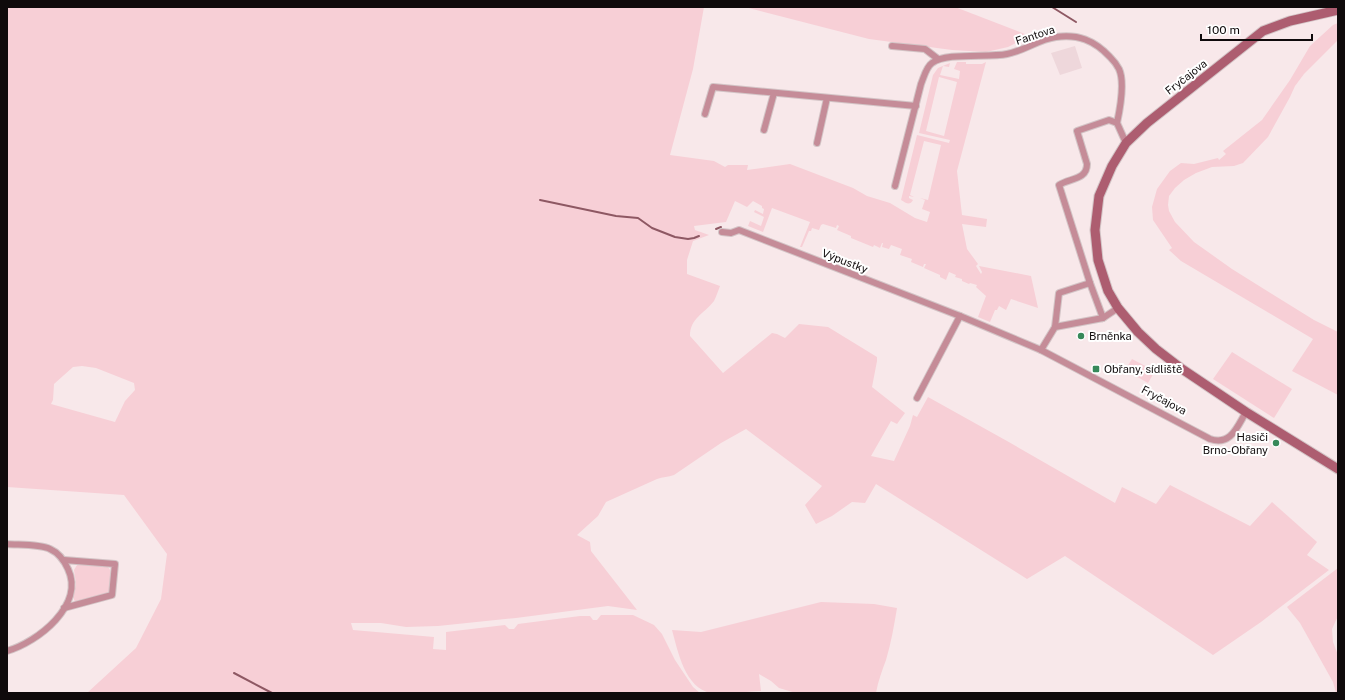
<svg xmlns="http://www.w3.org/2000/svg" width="1345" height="700" viewBox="0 0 1345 700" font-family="'Public Sans',sans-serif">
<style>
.built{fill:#eed7db}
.green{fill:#f7cfd6;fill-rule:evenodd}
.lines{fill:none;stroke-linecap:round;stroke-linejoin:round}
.stream{stroke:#8e5863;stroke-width:2}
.street-casing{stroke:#d3c4c6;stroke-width:8}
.secondary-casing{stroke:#d3c4c6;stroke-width:11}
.street{stroke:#c58c98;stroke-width:6}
.secondary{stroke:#ad5d70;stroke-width:9}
.poi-dot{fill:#37895a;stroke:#fff;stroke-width:1.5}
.labels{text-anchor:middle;stroke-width:4;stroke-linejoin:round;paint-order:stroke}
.street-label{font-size:11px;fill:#0f0a0b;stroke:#fff}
.poi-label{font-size:11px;fill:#0f0a0b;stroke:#fff;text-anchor:start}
</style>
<rect width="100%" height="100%" fill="#f8e8ea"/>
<!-- built -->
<path class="built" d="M 1075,46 L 1082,68 L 1060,75 L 1051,53 Z"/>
<!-- green -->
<g class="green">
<path d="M 7,7 L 704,7 L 693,69 L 670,155 L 714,161 L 725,167 L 728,165 L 748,165 L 747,170 L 790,164 L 853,188 L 867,196 L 890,203 L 915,218 L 927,222 L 930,212 L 922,209 L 925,200 L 920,198 L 928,200 L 941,145 L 924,141 L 910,195 L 914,197 L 909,196 L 909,198 L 913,200 C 910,206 906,203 901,200 L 917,135 L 949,143 L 950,140 L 919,133 L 933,75 L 938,68 L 950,63 L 949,67 L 943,66 L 940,75 L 959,79 L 960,71 L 954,69 L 957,62 L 966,62 L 966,64 L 982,64 L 986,62 L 957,171 L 962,215 L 987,219 L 986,227 L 962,224 L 967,249 L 978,264 L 976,266 L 981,274 L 982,272 L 979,266 L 1031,276 L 1038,308 L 1011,299 L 1006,310 L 999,306 L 997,310 L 995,310 L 990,322 L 978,317 L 986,296 L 976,287 L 977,285 L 970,283 L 969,284 L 962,281 L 962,279 L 955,277 L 956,275 L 949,272 L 946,280 L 940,277 L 940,275 L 924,268 L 926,264 L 924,264 L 923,267 L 911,262 L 912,259 L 900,255 L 902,249 L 891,245 L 889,249 L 882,247 L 883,243 L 882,243 L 880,248 L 874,245 L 873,247 L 851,238 L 851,236 L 837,230 L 839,226 L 837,225 L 836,228 L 823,224 L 821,225 L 819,230 L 812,228 L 811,231 L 809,231 L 802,247 L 800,247 L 810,222 L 772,208 L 763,232 L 748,226 L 750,221 L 761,226 L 764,217 L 754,212 L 755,210 L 763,214 L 764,209 L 762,208 L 762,206 L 753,201 L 747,207 L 735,201 L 726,222 L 694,226 L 695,230 L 709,235 L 693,241 L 687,260 L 687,274 L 720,286 C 718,291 716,297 714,301 C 704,314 690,318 690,336 L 723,373 L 772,333 L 777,334 L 785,338 L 799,324 L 828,327 L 877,357 L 877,361 L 872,387 L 905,413 L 897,424 L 891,421 L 871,456 L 894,461 L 910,426 L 913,415 L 917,417 L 928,397 L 1007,441 L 1115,503 L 1122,487 L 1156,504 L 1170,485 L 1250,526 L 1272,502 L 1317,542 L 1307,555 L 1329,570 L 1261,622 L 1213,655 L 1065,556 L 1027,579 L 876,484 L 865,503 L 852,502 L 832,516 L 816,524 L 805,505 L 822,486 L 746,429 L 721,443 L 674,475 C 668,477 663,477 657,479 L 606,502 L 598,516 L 577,535 L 590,542 L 591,551 L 637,610 L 608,606 L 516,618 L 438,626 L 406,627 L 381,623 L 351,623 L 353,630 L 434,637 L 433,649 L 446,650 L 446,632 L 505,625 L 509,629 L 514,629 L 518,624 L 580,616 L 590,616 L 593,620 L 597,620 L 601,615 L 633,615 L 654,625 L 662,634 L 675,660 L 693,687 L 700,693 L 87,693 L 136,648 L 161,599 L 167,554 L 124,495 L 7,487 ZM 939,77 L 957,82 L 944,136 L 926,131 ZM 82,366 L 96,368 L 134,383 L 135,390 L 125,401 L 115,422 L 51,404 L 53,400 L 54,384 L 73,367 Z"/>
<path d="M 745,7 L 955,7 L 1030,36 L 1008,47 L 986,52 L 952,50 L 869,39 Z"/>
<path d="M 1338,23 L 1338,40 L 1304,74 L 1295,86 L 1290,97 L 1268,137 L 1243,163 L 1234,166 L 1212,167 L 1196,173 L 1184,180 L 1175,188 L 1169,196 L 1168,205 L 1169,211 L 1175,222 L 1194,242 L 1232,269 L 1314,320 L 1338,332 L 1338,395 L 1292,371 L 1313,339 L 1181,261 L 1169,250 L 1172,248 L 1153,220 L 1152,207 L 1157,189 L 1170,171 L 1181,163 L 1194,164 L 1218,158 L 1219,160 L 1226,154 L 1223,151 L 1262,120 L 1290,80 L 1310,46 L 1333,25 Z"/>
<path d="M 1232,352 L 1292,389 L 1274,418 L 1213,379 Z"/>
<path d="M 1132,359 L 1155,371 L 1148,383 L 1125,370 Z"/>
<path d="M 82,563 C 109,566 114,561 110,591 C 101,598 86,601 75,602 L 73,597 L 76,584 L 74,570 L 77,565 Z"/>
<path d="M 1338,568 L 1338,616 L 1332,629 L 1333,642 L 1338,655 L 1338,693 L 1336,693 L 1333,682 L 1300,623 L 1287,607 Z"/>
<path d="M 821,602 L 874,604 L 897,608 C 894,626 891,643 886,660 C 882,671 878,681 876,693 L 796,693 L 779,688 L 771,681 L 759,674 L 761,691 C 745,691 727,696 711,693 C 685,688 678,652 672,630 L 701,632 Z"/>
</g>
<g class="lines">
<!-- stream -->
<g class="stream">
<path d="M 1052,7 L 1076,22"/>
<path d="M 540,200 L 616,216 L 638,218 L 652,228 L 675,237 L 688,239 L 694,238 L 699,236"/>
<path d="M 716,229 L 721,227"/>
<path d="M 234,673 L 272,693"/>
</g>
<defs>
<g id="street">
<path d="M 892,46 L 925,49 L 938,59"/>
<path d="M 705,114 L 713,87 L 916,106"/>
<path d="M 764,130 L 774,93"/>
<path d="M 817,143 L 827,98"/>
<path d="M 895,186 L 921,84 C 924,77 926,67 932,63 C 946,52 988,58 1007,54 C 1024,51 1039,39 1056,37 C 1078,34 1094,40 1110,57 C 1113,60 1117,65 1119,69 C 1125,82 1120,109 1117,123"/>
<path d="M 722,232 L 731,233 L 739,230 L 960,316 L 1041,350 L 1210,439 C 1231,446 1237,427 1246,412"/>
<path d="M 1103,318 L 1090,283 L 1059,185 C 1070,178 1087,180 1087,164 L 1077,131 L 1109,120 L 1117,123 L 1126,143"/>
<path d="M 1055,327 L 1059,293 L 1090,283"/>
<path d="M 1041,350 L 1055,327 L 1103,318 L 1118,308"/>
<path d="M 917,398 L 960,316"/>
<path d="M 7,544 C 19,545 40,544 50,549 C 59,553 64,560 68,569 C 85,605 38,642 7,651"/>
<path d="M 64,560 L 115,564 L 112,595 L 64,608"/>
</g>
<path id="secondary" d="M 1338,10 L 1290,21 L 1263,31 L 1147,123 L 1126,143 L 1112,166 L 1099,196 L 1095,230 L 1098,260 L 1108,291 L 1118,308 L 1138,332 L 1156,349 L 1182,369 L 1246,412 L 1338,469"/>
</defs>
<!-- street casing -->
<use href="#street" class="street-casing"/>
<!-- secondary casing -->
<use href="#secondary" class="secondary-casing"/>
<!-- street -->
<use href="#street" class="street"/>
<!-- secondary -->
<use href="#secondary" class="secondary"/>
</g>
<!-- markers -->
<g class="poi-dot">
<circle cx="1081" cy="336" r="4"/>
<rect x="1092" y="365" width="8" height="8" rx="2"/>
<circle cx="1276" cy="443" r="4"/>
</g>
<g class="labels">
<!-- street labels -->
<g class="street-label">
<text transform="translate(1035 35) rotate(-18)" y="4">Fantova</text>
<text transform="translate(1186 77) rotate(-38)" y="4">Fryčajova</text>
<text transform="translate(845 261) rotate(21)" y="4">Výpustky</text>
<text transform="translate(1164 400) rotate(28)" y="4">Fryčajova</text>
</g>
<!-- poi labels -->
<g class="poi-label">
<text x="1089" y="340">Brněnka</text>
<text x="1104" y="373">Obřany, sídliště</text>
<text x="1268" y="441" text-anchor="end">Hasiči<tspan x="1268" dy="13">Brno-Obřany</tspan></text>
</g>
</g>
<!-- border -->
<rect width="1345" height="700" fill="none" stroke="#0f0a0b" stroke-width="16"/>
<!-- scale -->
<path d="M1201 34v6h111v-6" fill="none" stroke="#0f0a0b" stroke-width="2"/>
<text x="1207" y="34" font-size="12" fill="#0f0a0b" stroke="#ffffff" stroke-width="3" paint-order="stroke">100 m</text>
</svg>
